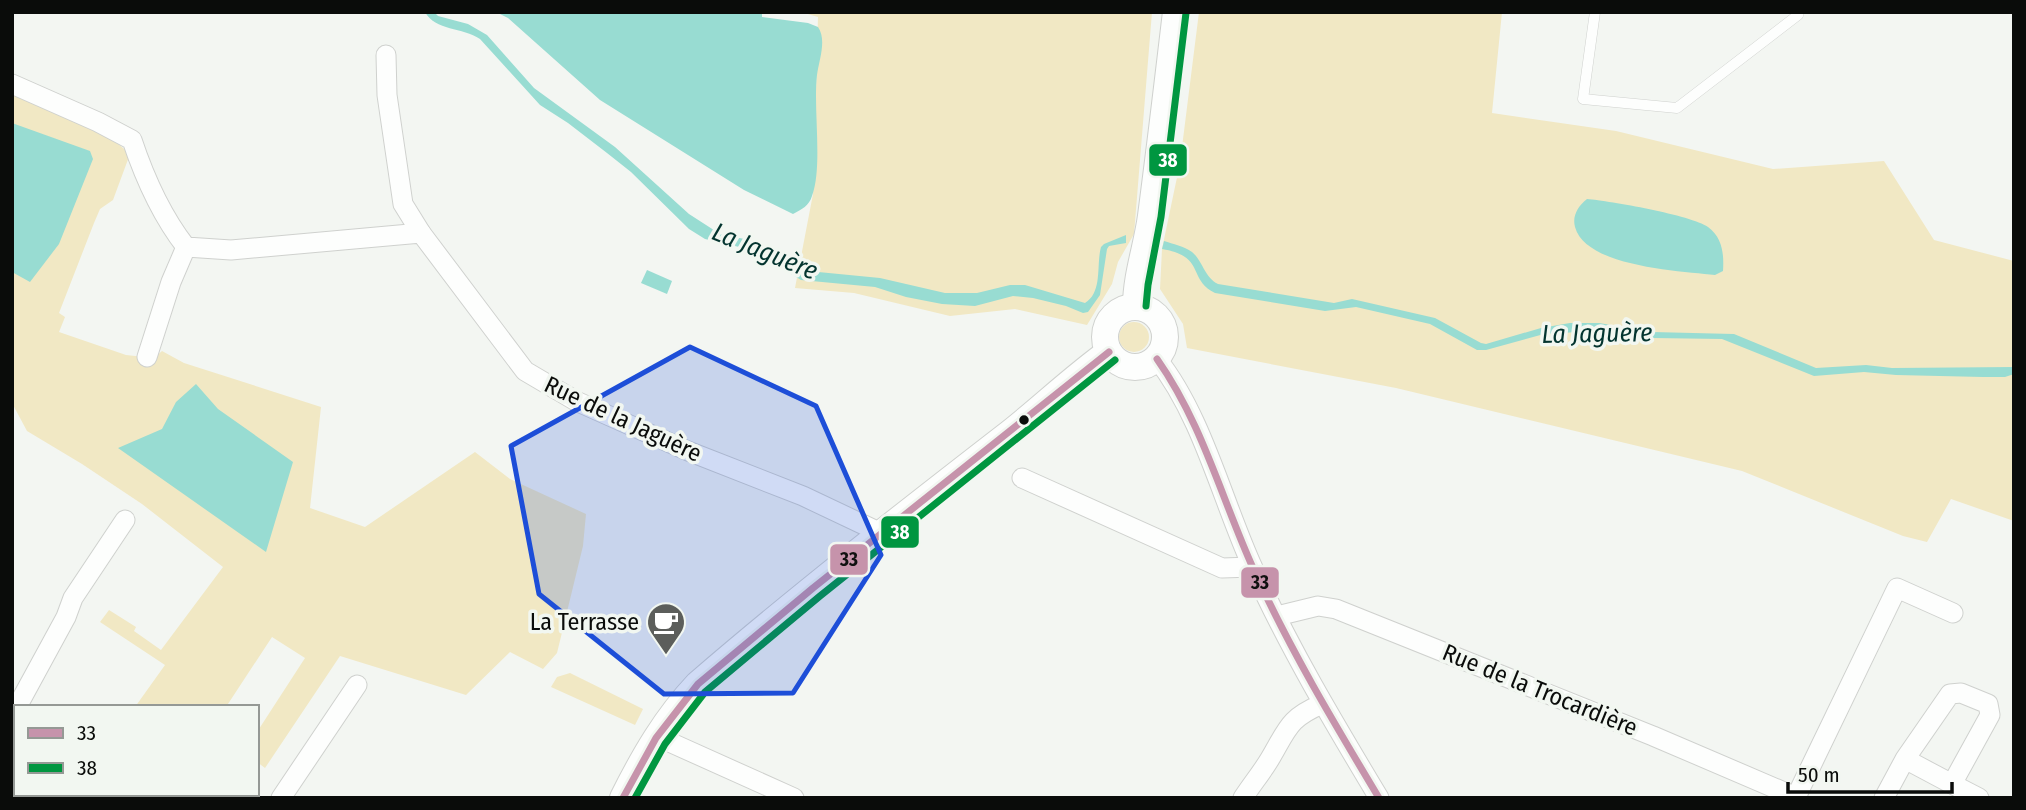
<svg xmlns="http://www.w3.org/2000/svg" width="2026" height="810" viewBox="0 0 2026 810" font-family="'Fira Sans Condensed',sans-serif">
<style>
.green{fill:#f1e8c4}
.water{fill:#98dcd2}
.lines{fill:none;stroke-linecap:round;stroke-linejoin:round}
.lane-casing{stroke:#cfd1ce;stroke-width:11}
.street-casing{stroke:#cfd1ce;stroke-width:21}
.secondary-casing{stroke:#cfd1ce;stroke-width:28}
.lane{stroke:#fdfefd;stroke-width:10}
.street{stroke:#fdfefd;stroke-width:19}
.secondary{stroke:#fdfefd;stroke-width:26}
.bus-1-casing{stroke:#f2f7f1;stroke-width:12}
.bus-2-casing{stroke:#f2f7f1;stroke-width:12}
.bus-1{stroke:#c693ab;stroke-width:7}
.bus-2{stroke:#009640;stroke-width:7}
.marked{fill:#1d4ed8;fill-opacity:0.2;stroke:#1d4ed8;stroke-width:5;stroke-linejoin:round}
.bus-dot{fill:#0a0c0a;stroke:#f2f7f1;stroke-width:2.5}
.labels{text-anchor:middle;stroke-width:7;stroke-linejoin:round;paint-order:stroke}
.street-label{font-size:24px;fill:#0a0c0a;stroke:#f2f7f1}
.poi-label{font-size:24px;fill:#0a0c0a;stroke:#f2f7f1;text-anchor:end}
.water-label{font-size:26px;font-style:italic;fill:#03342f;stroke:#f2f7f1}
.line-badge{stroke:#f2f7f1;stroke-width:2.5}
.badge-label{font-size:19px;text-anchor:middle;font-weight:bold;fill:#fff}
.pale-badge-label{font-size:19px;text-anchor:middle;font-weight:bold;fill:#111}
</style>
<rect width="100%" height="100%" fill="#f3f6f2"/>
<!-- green -->
<g class="green">
<path d="M 801,12 L 1152,12 L 1134,234 L 1118,262 L 1112,284 L 1087,325 L 1015,309 L 950,316 L 854,293 L 795,288 L 813,194 L 818,17 Z"/>
<path d="M 1199,12 L 1502,12 L 1492,113 L 1616,131 L 1773,169 L 1884,161 L 1934,240 L 2014,261 L 2014,521 L 1951,499 L 1927,542 L 1903,536 L 1742,471 L 1396,388 L 1187,348 L 1183,324 L 1160,289 L 1162,249 L 1180,163 Z"/>
<path d="M 12,94 L 109,136 L 130,154 L 113,200 L 100,209 L 94,223 L 59,313 L 65,317 L 59,332 L 126,355 L 154,358 L 162,351 L 184,363 L 321,407 L 310,508 L 365,527 L 475,452 L 510,479 L 586,514 L 583,546 L 557,653 L 543,669 L 510,652 L 466,695 L 340,656 L 265,768 L 257,762 L 257,732 L 305,658 L 272,637 L 226,707 L 135,707 L 165,665 L 100,622 L 109,610 L 136,627 L 134,631 L 161,650 L 223,567 L 142,504 L 82,464 L 27,431 L 12,403 Z"/>
<circle cx="1134" cy="337" r="15"/>
<path d="M 570,673 L 643,709 L 635,725 L 551,687 L 557,677 Z"/>
</g>
<!-- water -->
<g class="water">
<path d="M 425,12 L 434,12 L 438,16 L 468,24 L 487,35 L 534,88 L 615,147 L 689,214 L 720,234 L 759,242 L 808,271 L 880,278 L 945,293 L 977,293 L 1010,285 L 1025,285 L 1085,303 C 1103,292 1096,265 1101,247 L 1104,244 L 1126,235 L 1126,243 L 1109,246 L 1107,249 L 1100,295 L 1088,312 L 1083,313 L 1066,306 L 1033,298 L 1013,296 L 975,306 L 942,304 L 906,297 L 875,287 L 801,280 L 752,250 L 705,239 L 689,229 L 631,172 L 607,153 L 568,123 L 540,105 L 480,39 C 463,27 435,31 425,12 Z"/>
<path d="M 496,12 L 762,12 L 762,17 L 808,23 L 818,27 C 827,40 819,60 817,75 C 813,109 823,166 812,196 C 809,206 802,209 793,214 L 744,190 L 600,100 L 508,18 Z"/>
<path d="M 12,123 L 90,151 L 93,159 L 59,244 L 30,282 L 12,272 Z"/>
<path d="M 1587,199 C 1610,201 1691,215 1708,227 C 1723,238 1724,255 1723,271 L 1715,275 C 1680,271 1586,267 1575,227 C 1572,216 1578,206 1587,199 Z"/>
<path d="M 1164,241 C 1173,244 1184,246 1192,252 C 1203,261 1204,277 1218,284 L 1334,303 L 1352,299 L 1435,318 L 1481,343 L 1486,344 L 1541,328 L 1570,323 L 1599,323 L 1652,332 L 1734,334 L 1816,368 L 1866,365 L 1892,368 L 2014,367 L 2014,374 L 2005,377 L 1983,377 L 1896,375 L 1864,372 L 1814,376 L 1722,339 L 1653,338 L 1595,331 L 1544,334 L 1486,350 L 1477,350 L 1430,324 L 1356,307 L 1325,311 L 1215,293 C 1187,279 1206,256 1162,249 Z"/>
<path d="M 647,270 L 672,281 L 667,294 L 641,283 Z"/>
<path d="M 196,384 L 218,409 L 293,462 L 266,552 L 118,448 L 162,429 L 176,402 Z"/>
</g>
<g class="lines">
<defs>
<path id="lane" d="M 1595,12 L 1583,99 L 1677,108 L 1798,15 L 1796,12"/>
<g id="street">
<path d="M 386,55 L 387,95 L 403,204 L 421,233"/>
<path d="M 12,84 L 98,122 L 132,140 C 145,179 161,215 186,247 L 231,250 L 421,233 L 525,371 L 576,401 L 688,451 L 803,496 L 881,533"/>
<path d="M 147,357 L 171,282 L 186,247"/>
<path d="M 1157,359 C 1202,415 1223,503 1253,568 C 1289,648 1334,723 1379,798"/>
<path d="M 1022,478 L 1222,568 L 1252,567"/>
<path d="M 1277,616 L 1318,606 L 1336,609 L 1653,736 L 1798,798"/>
<path d="M 17,707 L 66,617 L 73,598 L 125,520"/>
<path d="M 656,736 L 794,798"/>
<path d="M 1952,784 L 1979,798"/>
<path d="M 1796,797 L 1897,588 L 1953,613"/>
<path d="M 281,798 L 357,685"/>
<path d="M 1243,798 C 1252,784 1263,771 1271,757 C 1288,728 1289,718 1322,704"/>
<path d="M 1884,798 L 1905,759 L 1950,694 L 1961,693 L 1988,704 L 1990,715 L 1952,784 L 1905,759"/>
</g>
<g id="secondary">
<path d="M 1136,306 C 1136,276 1147,246 1151,216 C 1160,148 1168,80 1176,12"/>
<circle cx="1135" cy="337" r="30"/>
<path d="M 623,798 C 644,756 666,718 698,684 C 799,597 904,515 1010,433 C 1043,407 1074,377 1109,352"/>
</g>
</defs>
<!-- lane casing -->
<use href="#lane" class="lane-casing"/>
<!-- street casing -->
<use href="#street" class="street-casing"/>
<!-- secondary casing -->
<use href="#secondary" class="secondary-casing"/>
<!-- lane -->
<use href="#lane" class="lane"/>
<!-- street -->
<use href="#street" class="street"/>
<!-- secondary -->
<use href="#secondary" class="secondary"/>
<defs>
<g id="bus-1">
<path d="M 1157,359 C 1202,423 1221,497 1253,568 C 1289,648 1334,723 1379,798"/>
<path d="M 623,798 L 656,738 L 698,684 L 813,588 L 1109,352"/>
</g>
<g id="bus-2">
<path d="M 1146,306 L 1148,285 L 1161,217 L 1186,13"/>
<path d="M 635,798 L 665,744 L 705,692 L 820,596 L 1115,360"/>
</g>
</defs>
<!-- bus-1 casing -->
<use href="#bus-1" class="bus-1-casing"/>
<!-- bus-2 casing -->
<use href="#bus-2" class="bus-2-casing"/>
<!-- bus-1 -->
<use href="#bus-1" class="bus-1"/>
<!-- bus-2 -->
<use href="#bus-2" class="bus-2"/>
</g>
<!-- marked area -->
<path class="marked" d="M 690,347 L 816,406 L 881,555 L 793,693 L 664,694 L 539,594 L 511,446 Z"/>
<!-- icons -->
<defs>
<symbol id="cafe-pin" viewBox="-11 -11 22 30"><path d="M0 17L-7.5 6A9.5 9.5 0 1 1 7.5 6Z" fill="#5c5e5b" stroke="#f2f7f1"/><path d="M-5.5-4.5H6V0H3Q3 3.5 0 3.5H-2.5Q-5.5 3.5-5.5 0ZM3-3.2v2h1.7v-2ZM-6 4.5H4V6H-6Z" fill="#fff"/></symbol>
</defs>
<g fill-rule="evenodd">
<use href="#cafe-pin" x="644" y="600" width="44" height="60"/>
</g>
<!-- markers -->
<circle class="bus-dot" cx="1024" cy="420" r="6"/>
<g class="labels">
<!-- street labels -->
<g class="street-label">
<text transform="translate(623 419) rotate(25)" y="8">Rue de la Jaguère</text>
<text transform="translate(1540 690) rotate(22)" y="8">Rue de la Trocardière</text>
</g>
<!-- poi labels -->
<g class="poi-label">
<text x="639" y="630">La Terrasse</text>
</g>
<!-- water labels -->
<g class="water-label">
<text transform="translate(765 251) rotate(22)" y="9">La Jaguère</text>
<text transform="translate(1597 333) rotate(-1)" y="9">La Jaguère</text>
</g>
</g>
<g class="line-badge">
<rect x="1148" y="143" width="40" height="34" rx="7" fill="#009640"/>
<rect x="880" y="515" width="40" height="34" rx="7" fill="#009640"/>
<rect x="829" y="543" width="40" height="33" rx="7" fill="#c693ab"/>
<rect x="1240" y="566" width="40" height="33" rx="7" fill="#c693ab"/>
</g>
<g class="badge-label">
<text x="1168" y="167">38</text>
<text x="900" y="539">38</text>
</g>
<g class="pale-badge-label">
<text x="849" y="566">33</text>
<text x="1260" y="589">33</text>
</g>
<!-- border -->
<rect width="2026" height="810" fill="none" stroke="#0a0c0a" stroke-width="28"/>
<!-- legend -->
<rect x="14" y="705" width="245" height="91" fill="#f2f7f1" stroke="#959995" stroke-width="2"/>
<rect x="28" y="728" width="35" height="10" fill="#c693ab" stroke="#959995" stroke-width="2"/>
<text x="77" y="740" font-size="21" fill="#0a0c0a">33</text>
<rect x="28" y="763" width="35" height="10" fill="#009640" stroke="#959995" stroke-width="2"/>
<text x="77" y="775" font-size="21" fill="#0a0c0a">38</text>
<!-- scale -->
<path d="M1788 782v10h164v-10" fill="none" stroke="#0a0c0a" stroke-width="3.5"/>
<text x="1798" y="782" font-size="21" fill="#0a0c0a" stroke="#f2f7f1" stroke-width="5" paint-order="stroke">50 m</text>
</svg>
